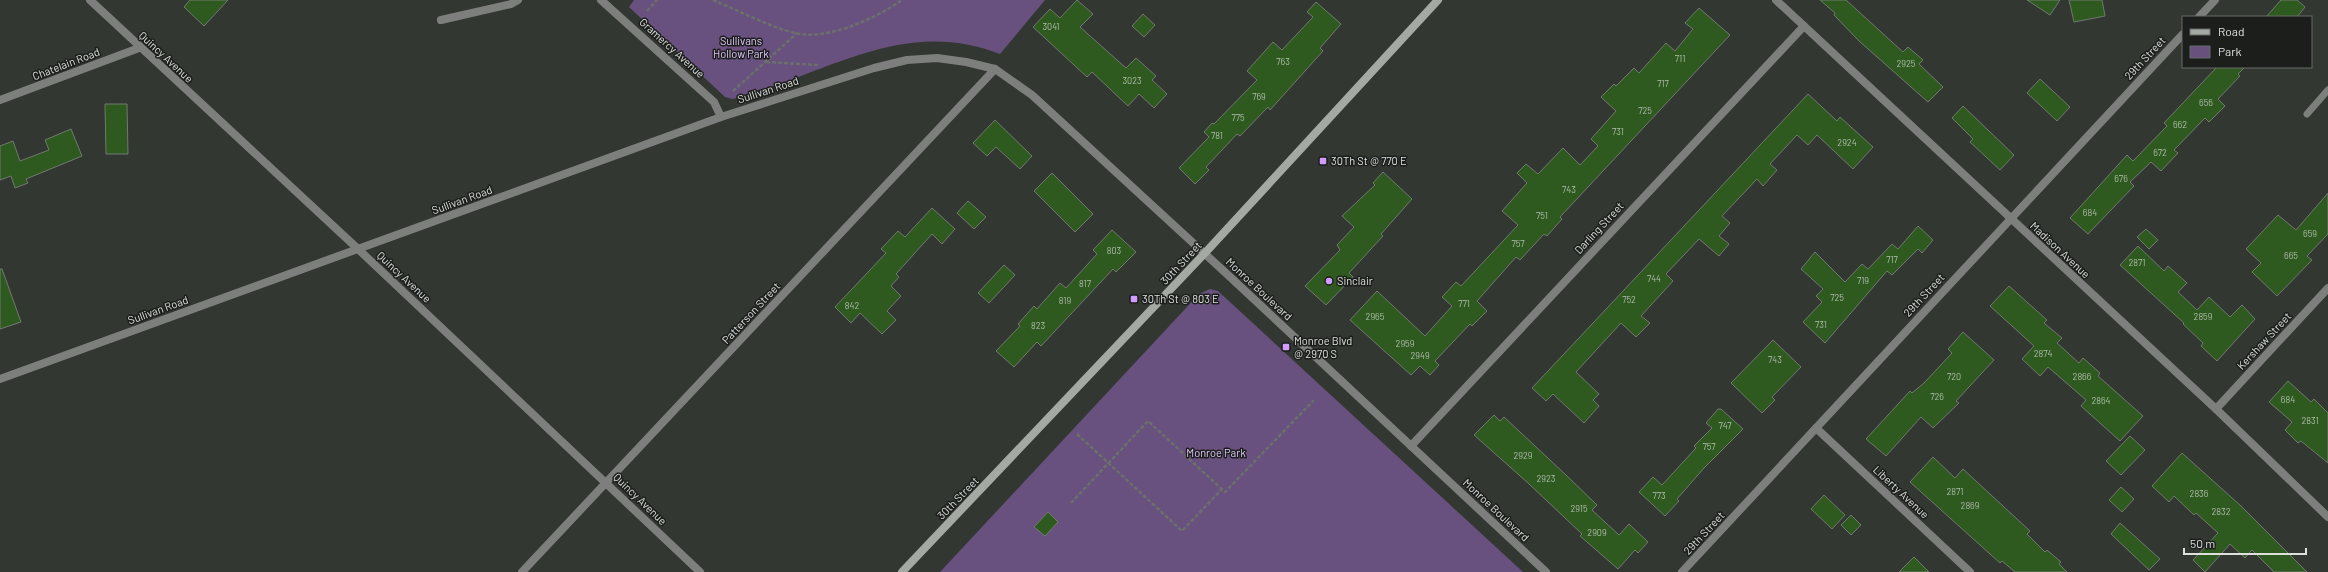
<svg xmlns="http://www.w3.org/2000/svg" width="2328" height="572" viewBox="0 0 2328 572" font-family="Barlow,sans-serif">
<style>
.green{fill:#68507f}
.building{fill:#2e5a1f;stroke:#737872}
.lines{fill:none;stroke-linecap:round;stroke-linejoin:round}
.path{stroke:#6c706b;stroke-width:2.5;stroke-dasharray:4 2;stroke-linecap:butt}
.service{stroke:#7d7f7c;stroke-width:7}
.minor{stroke:#7d7f7c;stroke-width:8}
.tertiary{stroke:#7d7f7c;stroke-width:8}
.secondary{stroke:#a5a9a4;stroke-width:8}
.poi-dot{fill:#d09dff;stroke:#1b1e1b;stroke-width:1.5}
.labels{text-anchor:middle;stroke-width:3;stroke-linejoin:round;paint-order:stroke}
.number-label{font-size:9px;fill:#b1bead}
.park-label{font-size:11px;fill:#e1c7fd;stroke:#1b1e1b}
.street-label{font-size:11px;fill:#dde0dc;stroke:#1b1e1b}
.poi-label{font-size:11px;fill:#dde0dc;stroke:#1b1e1b;text-anchor:start}
</style>
<rect width="100%" height="100%" fill="#323731"/>
<!-- green -->
<g class="green">
<path d="M 634,0 L 1045,0 L 1000,54 C 921,23 856,56 782,83 C 766,88 749,96 732,99 L 725,97 L 629,7 Z"/>
<path d="M 1210,289 L 1218,291 L 1523,572 L 940,572 L 1199,294 Z"/>
</g>
<!-- building -->
<g class="building">
<path d="M 190,0 L 228,0 L 204,26 L 184,7 Z"/>
<path d="M 1077,0 L 1093,14 L 1080,27 L 1126,68 L 1136,58 L 1156,76 L 1152,80 L 1167,94 L 1154,108 L 1139,94 L 1128,106 L 1092,72 L 1087,77 L 1033,27 L 1050,9 L 1060,18 Z"/>
<path d="M 1820,0 L 1846,0 L 1903,52 L 1908,47 L 1923,60 L 1919,64 L 1943,87 L 1928,102 L 1859,41 L 1834,15 L 1835,13 Z"/>
<path d="M 2027,0 L 2060,0 L 2050,15 Z"/>
<path d="M 2069,0 L 2102,0 L 2105,16 L 2074,22 Z"/>
<path d="M 2281,0 L 2297,0 L 2305,7 L 2297,17 L 2266,17 Z"/>
<path d="M 1316,2 L 1341,24 L 1320,48 L 1323,51 L 1270,110 L 1268,107 L 1240,136 L 1237,134 L 1206,167 L 1209,170 L 1195,184 L 1179,168 L 1209,137 L 1204,132 L 1212,123 L 1214,124 L 1257,80 L 1247,71 L 1273,42 L 1282,50 L 1313,17 L 1307,12 Z"/>
<path d="M 1699,8 L 1730,35 L 1560,217 L 1562,219 L 1547,236 L 1544,234 L 1520,260 L 1516,257 L 1477,301 L 1487,311 L 1472,326 L 1470,324 L 1435,361 L 1439,365 L 1430,375 L 1420,366 L 1411,375 L 1350,320 L 1377,291 L 1425,336 L 1452,306 L 1442,297 L 1456,282 L 1461,286 L 1518,225 L 1502,211 L 1527,183 L 1517,173 L 1526,164 L 1538,174 L 1563,148 L 1580,165 L 1598,146 L 1591,139 L 1616,111 L 1601,97 L 1614,84 L 1616,86 L 1634,68 L 1639,73 L 1666,43 L 1675,51 L 1693,29 L 1685,23 Z"/>
<path d="M 1143,14 L 1155,25 L 1144,37 L 1132,26 Z"/>
<path d="M 2217,67 L 2245,67 L 2238,74 L 2240,76 L 2218,99 L 2225,106 L 2209,122 L 2205,118 L 2174,150 L 2178,153 L 2161,171 L 2151,162 L 2130,182 L 2134,186 L 2088,234 L 2070,218 L 2127,155 L 2133,161 L 2167,126 L 2164,123 Z"/>
<path d="M 2040,79 L 2070,107 L 2057,121 L 2027,93 Z"/>
<path d="M 1808,94 L 1837,121 L 1840,117 L 1873,147 L 1853,169 L 1817,135 L 1808,145 L 1797,135 L 1770,164 L 1777,170 L 1763,186 L 1757,179 L 1722,216 L 1730,223 L 1719,236 L 1729,244 L 1719,256 L 1699,239 L 1666,274 L 1673,281 L 1641,316 L 1650,323 L 1636,337 L 1621,323 L 1576,372 L 1599,394 L 1593,400 L 1599,406 L 1584,423 L 1553,394 L 1546,401 L 1532,388 Z"/>
<path d="M 105,104 L 127,104 L 128,154 L 106,154 Z"/>
<path d="M 1963,106 L 2014,155 L 2000,170 L 1970,142 L 1973,139 L 1952,118 Z"/>
<path d="M 995,120 L 1032,156 L 1020,169 L 996,147 L 987,156 L 973,143 Z"/>
<path d="M 71,129 L 82,156 L 26,179 L 28,183 L 15,188 L 11,176 L 0,180 L 0,146 L 13,141 L 20,161 L 49,150 L 45,140 Z"/>
<path d="M 1383,172 L 1412,199 L 1381,234 L 1383,236 L 1349,273 L 1353,277 L 1326,305 L 1305,286 L 1340,250 L 1337,245 L 1354,227 L 1342,216 L 1375,185 L 1373,183 Z"/>
<path d="M 1052,173 L 1093,214 L 1075,232 L 1034,191 Z"/>
<path d="M 2328,193 L 2328,234 L 2307,256 L 2312,260 L 2277,296 L 2252,272 L 2261,263 L 2246,249 L 2278,215 L 2296,230 Z"/>
<path d="M 968,201 L 986,217 L 974,229 L 957,213 Z"/>
<path d="M 932,208 L 955,229 L 942,244 L 932,234 L 896,274 L 899,277 L 891,286 L 901,296 L 887,311 L 896,320 L 882,334 L 860,313 L 851,323 L 835,307 L 886,253 L 881,249 L 898,231 L 905,237 Z"/>
<path d="M 1918,226 L 1933,240 L 1922,253 L 1918,249 L 1892,275 L 1887,271 L 1825,343 L 1803,322 L 1822,302 L 1816,296 L 1823,289 L 1801,269 L 1815,252 L 1845,282 L 1862,264 L 1868,269 L 1892,244 L 1898,249 Z"/>
<path d="M 2146,229 L 2158,240 L 2149,249 L 2137,237 Z"/>
<path d="M 1112,230 L 1136,252 L 1116,272 L 1113,269 L 1041,346 L 1037,342 L 1014,367 L 996,351 L 1020,326 L 1018,324 L 1034,306 L 1037,309 L 1060,283 L 1066,288 L 1097,254 L 1093,250 Z"/>
<path d="M 2138,246 L 2164,271 L 2168,266 L 2187,283 L 2178,292 L 2197,310 L 2209,297 L 2230,317 L 2242,305 L 2255,319 L 2217,361 L 2201,346 L 2203,343 L 2183,324 L 2184,323 L 2120,265 Z"/>
<path d="M 1004,265 L 1015,275 L 989,303 L 978,293 Z"/>
<path d="M 0,269 L 2,269 L 21,322 L 0,329 Z"/>
<path d="M 2009,286 L 2047,320 L 2044,323 L 2062,338 L 2057,343 L 2079,363 L 2083,358 L 2100,373 L 2098,376 L 2143,416 L 2120,441 L 2081,406 L 2086,400 L 2048,367 L 2040,376 L 2022,359 L 2034,346 L 1990,306 Z"/>
<path d="M 1963,332 L 1994,360 L 1956,401 L 1959,403 L 1933,428 L 1921,417 L 1886,456 L 1866,439 L 1910,391 L 1912,393 L 1924,383 L 1952,353 L 1948,349 Z"/>
<path d="M 1773,340 L 1801,367 L 1772,397 L 1775,400 L 1762,413 L 1731,383 Z"/>
<path d="M 2288,381 L 2311,402 L 2314,399 L 2328,413 L 2328,463 L 2301,441 L 2298,443 L 2285,430 L 2292,422 L 2269,402 Z"/>
<path d="M 1718,409 L 1721,409 L 1743,429 L 1704,468 L 1677,499 L 1679,501 L 1665,516 L 1639,492 L 1653,477 L 1662,485 L 1696,448 L 1694,446 L 1712,428 L 1706,423 Z"/>
<path d="M 1494,415 L 1500,421 L 1504,417 L 1566,475 L 1597,505 L 1592,510 L 1619,535 L 1629,524 L 1648,542 L 1638,553 L 1635,550 L 1618,569 L 1580,536 L 1582,534 L 1528,483 L 1474,435 Z"/>
<path d="M 2130,436 L 2145,450 L 2121,475 L 2106,461 Z"/>
<path d="M 2182,453 L 2241,506 L 2307,572 L 2274,572 L 2252,550 L 2245,558 L 2230,544 L 2205,572 L 2193,560 L 2218,533 L 2196,513 L 2194,515 L 2174,496 L 2169,502 L 2152,486 Z"/>
<path d="M 1933,457 L 1955,478 L 1963,469 L 2030,531 L 2027,534 L 2045,552 L 2047,550 L 2061,562 L 2059,564 L 2067,572 L 2015,572 L 2002,561 L 2000,563 L 1910,482 Z"/>
<path d="M 2121,487 L 2134,499 L 2122,512 L 2109,500 Z"/>
<path d="M 1824,495 L 1845,515 L 1832,529 L 1811,509 Z"/>
<path d="M 1048,512 L 1058,522 L 1045,536 L 1034,527 Z"/>
<path d="M 1851,515 L 1861,525 L 1851,535 L 1841,525 Z"/>
<path d="M 2120,523 L 2160,559 L 2149,570 L 2111,534 Z"/>
<path d="M 1914,557 L 1929,572 L 1899,572 Z"/>
</g>
<g class="lines">
<!-- path -->
<g class="path">
<path d="M 713,0 C 740,11 767,26 795,33 C 827,41 877,18 902,0"/>
<path d="M 647,11 L 657,0"/>
<path d="M 766,62 L 818,65"/>
<path d="M 733,91 L 797,33"/>
<path d="M 1077,434 L 1182,531 L 1222,489"/>
<path d="M 1071,503 L 1148,421 L 1225,492 L 1314,400"/>
</g>
<!-- service -->
<path class="service" d="M 2307,114 L 2328,90"/>
<!-- minor -->
<g class="minor">
<path d="M 601,0 L 714,102 L 721,117"/>
<path d="M 1776,0 L 2216,409 L 2328,517"/>
<path d="M 441,20 L 511,4 L 518,0"/>
<path d="M 0,100 L 139,48"/>
<path d="M 2216,409 L 2328,288"/>
<path d="M 1816,428 L 1970,572"/>
<path d="M 1411,446 L 1804,26"/>
<path d="M 522,572 L 995,69"/>
</g>
<!-- tertiary -->
<g class="tertiary">
<path d="M 90,0 L 358,249 L 700,572"/>
<path d="M 2199,17 L 2215,0"/>
<path d="M 0,379 L 721,117 L 874,68 L 907,60 L 937,58 L 966,62 L 995,69 L 1032,95 L 1228,275 L 1546,572"/>
<path d="M 1682,572 L 2183,34"/>
</g>
<!-- secondary -->
<path class="secondary" d="M 902,572 L 1205,253 L 1438,0"/>
</g>
<!-- markers -->
<g class="poi-dot">
<rect x="1319" y="157" width="8" height="8" rx="2"/>
<circle cx="1329" cy="281" r="4"/>
<rect x="1130" y="295" width="8" height="8" rx="2"/>
<rect x="1282" y="343" width="8" height="8" rx="2"/>
</g>
<g class="labels">
<!-- number labels -->
<g class="number-label">
<text x="1051" y="30">3041</text>
<text x="1680" y="62">711</text>
<text x="1283" y="65">763</text>
<text x="1906" y="67">2925</text>
<text x="1132" y="84">3023</text>
<text x="1663" y="87">717</text>
<text x="1259" y="100">769</text>
<text x="2206" y="106">656</text>
<text x="1645" y="114">725</text>
<text x="1238" y="121">775</text>
<text x="2180" y="128">662</text>
<text x="1618" y="135">731</text>
<text x="1217" y="139">781</text>
<text x="1847" y="146">2924</text>
<text x="2160" y="156">672</text>
<text x="2121" y="182">676</text>
<text x="1569" y="193">743</text>
<text x="2090" y="216">684</text>
<text x="1542" y="219">751</text>
<text x="2310" y="237">659</text>
<text x="1518" y="247">757</text>
<text x="1114" y="254">803</text>
<text x="2291" y="259">665</text>
<text x="1892" y="263">717</text>
<text x="2137" y="266">2871</text>
<text x="1654" y="282">744</text>
<text x="1863" y="284">719</text>
<text x="1085" y="287">817</text>
<text x="1837" y="301">725</text>
<text x="1629" y="303">752</text>
<text x="1065" y="304">819</text>
<text x="1464" y="307">771</text>
<text x="852" y="309">842</text>
<text x="1375" y="320">2965</text>
<text x="2203" y="320">2859</text>
<text x="1821" y="328">731</text>
<text x="1038" y="329">823</text>
<text x="1405" y="347">2959</text>
<text x="2043" y="357">2874</text>
<text x="1420" y="359">2949</text>
<text x="1775" y="363">743</text>
<text x="1954" y="380">720</text>
<text x="2082" y="380">2866</text>
<text x="1937" y="400">726</text>
<text x="2288" y="403">684</text>
<text x="2101" y="404">2864</text>
<text x="2310" y="424">2831</text>
<text x="1725" y="429">747</text>
<text x="1709" y="450">757</text>
<text x="1523" y="459">2929</text>
<text x="1546" y="482">2923</text>
<text x="1955" y="495">2871</text>
<text x="2199" y="497">2836</text>
<text x="1659" y="499">773</text>
<text x="1970" y="509">2869</text>
<text x="1579" y="512">2915</text>
<text x="2221" y="515">2832</text>
<text x="1597" y="536">2909</text>
</g>
<!-- park labels -->
<g class="park-label">
<text x="741" y="45">Sullivans<tspan x="741" dy="13">Hollow Park</tspan></text>
<text x="1216" y="457">Monroe Park</text>
</g>
<!-- street labels -->
<g class="street-label">
<text transform="translate(672 48) rotate(42)" y="4">Gramercy Avenue</text>
<text transform="translate(166 57) rotate(43)" y="4">Quincy Avenue</text>
<text transform="translate(2145 58) rotate(-47)" y="4">29th Street</text>
<text transform="translate(66 64) rotate(-21)" y="4">Chatelain Road</text>
<text transform="translate(768 90) rotate(-18)" y="4">Sullivan Road</text>
<text transform="translate(462 200) rotate(-20)" y="4">Sullivan Road</text>
<text transform="translate(1599 228) rotate(-47)" y="4">Darling Street</text>
<text transform="translate(2060 250) rotate(43)" y="4">Madison Avenue</text>
<text transform="translate(1181 263) rotate(-47)" y="4">30th Street</text>
<text transform="translate(404 277) rotate(43)" y="4">Quincy Avenue</text>
<text transform="translate(1259 289) rotate(43)" y="4">Monroe Boulevard</text>
<text transform="translate(1924 295) rotate(-47)" y="4">29th Street</text>
<text transform="translate(158 310) rotate(-20)" y="4">Sullivan Road</text>
<text transform="translate(751 313) rotate(-47)" y="4">Patterson Street</text>
<text transform="translate(2264 341) rotate(-47)" y="4">Kershaw Street</text>
<text transform="translate(1901 492) rotate(43)" y="4">Liberty Avenue</text>
<text transform="translate(958 498) rotate(-46)" y="4">30th Street</text>
<text transform="translate(640 499) rotate(44)" y="4">Quincy Avenue</text>
<text transform="translate(1496 510) rotate(43)" y="4">Monroe Boulevard</text>
<text transform="translate(1704 533) rotate(-47)" y="4">29th Street</text>
</g>
<!-- poi labels -->
<g class="poi-label">
<text x="1331" y="165">30Th St @ 770 E</text>
<text x="1337" y="285">Sinclair</text>
<text x="1142" y="303">30Th St @ 803 E</text>
<text x="1294" y="345">Monroe Blvd<tspan x="1294" dy="13">@ 2970 S</tspan></text>
</g>
</g>
<!-- legend -->
<rect x="2182" y="16" width="130" height="52" fill="#1b1e1b" stroke="#696c68"/>
<rect x="2190" y="29" width="20" height="6" fill="#a5a9a4" stroke="#696c68"/>
<text x="2218" y="36" font-size="12" fill="#dde0dc">Road</text>
<rect x="2190" y="46" width="20" height="12" fill="#68507f" stroke="#696c68"/>
<text x="2218" y="56" font-size="12" fill="#dde0dc">Park</text>
<!-- scale -->
<path d="M2184 548v6h122v-6" fill="none" stroke="#dde0dc" stroke-width="2"/>
<text x="2190" y="548" font-size="12" fill="#dde0dc" stroke="#1b1e1b" stroke-width="3" paint-order="stroke">50 m</text>
</svg>
